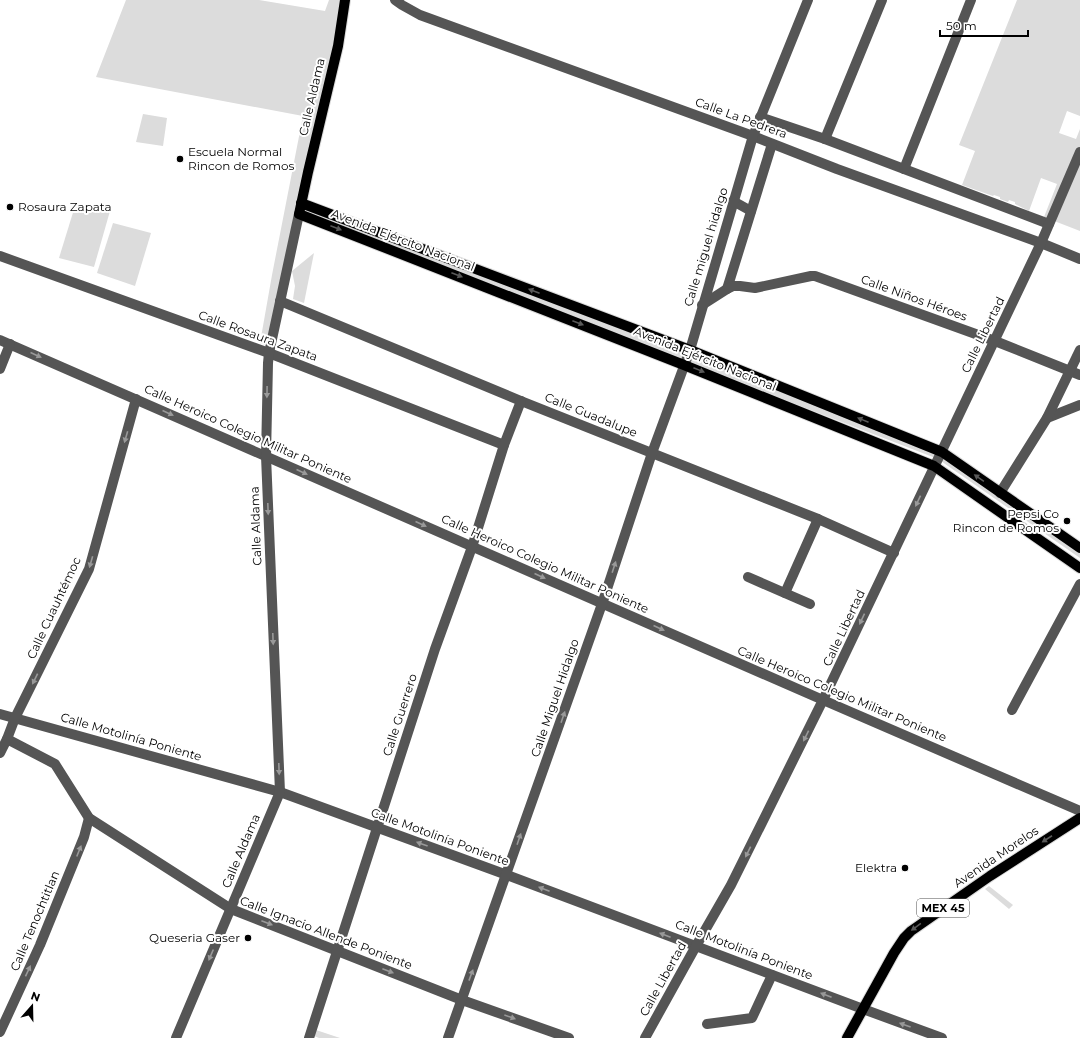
<svg xmlns="http://www.w3.org/2000/svg" width="1080" height="1038" viewBox="0 0 1080 1038" font-family="Montserrat,sans-serif">
<style>
.green{fill:#dcdcdc}
.lines{fill:none;stroke-linecap:round;stroke-linejoin:round}
.major-casing{stroke:#dbdbdb;stroke-width:12}
.minor{stroke:#555;stroke-width:10}
.major{stroke:#000;stroke-width:10}
.oneway{fill:#595959}
.oneway2{fill:#999}
.poi-dot{fill:#000;stroke:#fff;stroke-width:1.5}
.labels{text-anchor:middle;stroke-width:4;stroke-linejoin:round;paint-order:stroke}
.shield{fill:#fff;stroke:#4c4c4c;stroke-width:1}
.shield-label{font-size:11px;font-weight:bold;fill:#000}
.street-label{font-size:12px;fill:#000;stroke:#fff}
.poi-label{font-size:12px;fill:#000;stroke:#fff;text-anchor:end}
</style>
<rect width="100%" height="100%" fill="#fff"/>
<!-- green -->
<g class="green">
<path d="M 126,0 L 259,0 L 325,11 L 329,0 L 342,0 L 334,44 L 268,346 L 260,343 L 272,275 L 303,116 L 96,77 Z"/>
<path d="M 1017,0 L 1080,0 L 1080,116 L 1067,111 L 1059,133 L 1076,139 L 1080,129 L 1080,231 L 1044,217 L 1057,184 L 1041,178 L 1029,211 L 1015,204 L 1015,202 L 1009,200 L 1008,202 L 1000,199 L 1000,197 L 994,195 L 993,196 L 962,185 L 975,151 L 959,145 Z"/>
<path d="M 143,114 L 167,118 L 163,146 L 136,142 Z"/>
<path d="M 303,205 L 941,452 L 1080,549 L 1080,558 L 938,459 L 301,214 Z"/>
<path d="M 75,206 L 110,211 L 94,267 L 59,258 Z"/>
<path d="M 113,223 L 151,233 L 135,286 L 97,273 Z"/>
<path d="M 314,253 L 304,303 L 293,299 L 295,286 L 292,271 Z"/>
<path d="M 989,886 L 1013,905 L 1009,909 L 985,889 Z"/>
<path d="M 316,1030 L 340,1038 L 319,1038 L 314,1036 Z"/>
</g>
<g class="lines">
<defs>
<g id="major">
<path d="M 345,0 L 338,46 L 308,172 L 299,214 L 684,365 L 934,466 L 1080,568"/>
<path d="M 301,203 L 690,350 L 942,452 L 1080,548"/>
<path d="M 847,1038 L 894,953 L 904,938 L 911,931 L 990,876 L 1080,818"/>
</g>
</defs>
<!-- major casing -->
<use href="#major" class="major-casing"/>
<!-- minor -->
<g class="minor">
<path d="M 395,0 L 402,5 L 420,15 L 753,136 L 837,169 L 1041,243 L 1080,259"/>
<path d="M 760,117 L 825,139 L 1049,224"/>
<path d="M 825,139 L 882,0"/>
<path d="M 904,169 L 971,0"/>
<path d="M 733,201 L 751,211"/>
<path d="M 0,256 L 269,353 L 504,445"/>
<path d="M 727,289 L 772,144"/>
<path d="M 280,301 L 521,401 L 818,519 L 894,553"/>
<path d="M 702,305 L 727,289 L 733,286 L 740,286 L 755,288 L 811,276 L 815,276 L 995,341 L 1080,375"/>
<path d="M 0,340 L 823,700 L 1080,811"/>
<path d="M 0,369 L 10,344"/>
<path d="M 1047,418 L 1080,405"/>
<path d="M 1000,493 L 1047,418 L 1080,350"/>
<path d="M 748,577 L 810,604"/>
<path d="M 785,593 L 818,519"/>
<path d="M 1012,710 L 1080,584"/>
<path d="M 0,714 L 280,792 L 507,875 L 863,1009 L 942,1038"/>
<path d="M 7,739 L 55,764 L 89,818 L 231,909 L 462,1000 L 569,1038"/>
<path d="M 0,753 L 7,739 L 15,718 L 89,569 L 136,399"/>
<path d="M 707,1024 L 752,1018 L 772,975"/>
<path d="M 0,1032 L 40,945 L 84,837 L 89,818"/>
<path d="M 176,1038 L 280,792 L 266,456 L 268,363 L 269,353 L 299,214"/>
<path d="M 309,1038 L 435,649 L 472,547 L 504,445 L 521,401"/>
<path d="M 448,1038 L 602,604 L 652,453 L 690,350 L 753,136 L 808,0"/>
<path d="M 645,1038 L 696,946 L 731,885 L 823,700 L 1041,243 L 1080,152"/>
</g>
<!-- major -->
<use href="#major" class="major"/>
</g>
<!-- one-way arrows -->
<defs><path id="oneway-solid" d="M-6-.8H1V-3.2L6.5 0L1 3.2V.8H-6Z"/></defs>
<g class="oneway">
<use href="#oneway-solid" transform="translate(336 228) rotate(21)"/>
<use href="#oneway-solid" transform="translate(457 275) rotate(21)"/>
<use href="#oneway-solid" transform="translate(534 291) rotate(-159)"/>
<use href="#oneway-solid" transform="translate(578 323) rotate(21)"/>
<use href="#oneway-solid" transform="translate(699 370) rotate(22)"/>
<use href="#oneway-solid" transform="translate(863 420) rotate(-158)"/>
<use href="#oneway-solid" transform="translate(979 478) rotate(-145)"/>
<use href="#oneway-solid" transform="translate(1047 839) rotate(147)"/>
<use href="#oneway-solid" transform="translate(916 927) rotate(144)"/>
</g>
<g class="oneway2">
<use href="#oneway-solid" transform="translate(36 355) rotate(24)"/>
<use href="#oneway-solid" transform="translate(267 392) rotate(91)"/>
<use href="#oneway-solid" transform="translate(168 413) rotate(24)"/>
<use href="#oneway-solid" transform="translate(126 437) rotate(106)"/>
<use href="#oneway-solid" transform="translate(302 472) rotate(24)"/>
<use href="#oneway-solid" transform="translate(918 501) rotate(115)"/>
<use href="#oneway-solid" transform="translate(268 509) rotate(88)"/>
<use href="#oneway-solid" transform="translate(421 524) rotate(24)"/>
<use href="#oneway-solid" transform="translate(91 562) rotate(106)"/>
<use href="#oneway-solid" transform="translate(614 567) rotate(-72)"/>
<use href="#oneway-solid" transform="translate(540 576) rotate(24)"/>
<use href="#oneway-solid" transform="translate(862 619) rotate(115)"/>
<use href="#oneway-solid" transform="translate(659 628) rotate(24)"/>
<use href="#oneway-solid" transform="translate(273 639) rotate(88)"/>
<use href="#oneway-solid" transform="translate(35 679) rotate(116)"/>
<use href="#oneway-solid" transform="translate(563 717) rotate(-71)"/>
<use href="#oneway-solid" transform="translate(806 736) rotate(116)"/>
<use href="#oneway-solid" transform="translate(279 769) rotate(88)"/>
<use href="#oneway-solid" transform="translate(519 839) rotate(-71)"/>
<use href="#oneway-solid" transform="translate(422 844) rotate(-160)"/>
<use href="#oneway-solid" transform="translate(79 851) rotate(-68)"/>
<use href="#oneway-solid" transform="translate(748 852) rotate(116)"/>
<use href="#oneway-solid" transform="translate(544 889) rotate(-159)"/>
<use href="#oneway-solid" transform="translate(267 923) rotate(21)"/>
<use href="#oneway-solid" transform="translate(665 935) rotate(-159)"/>
<use href="#oneway-solid" transform="translate(211 955) rotate(113)"/>
<use href="#oneway-solid" transform="translate(28 971) rotate(-65)"/>
<use href="#oneway-solid" transform="translate(388 971) rotate(21)"/>
<use href="#oneway-solid" transform="translate(471 975) rotate(-70)"/>
<use href="#oneway-solid" transform="translate(826 995) rotate(-159)"/>
<use href="#oneway-solid" transform="translate(510 1017) rotate(20)"/>
<use href="#oneway-solid" transform="translate(905 1025) rotate(-160)"/>
</g>
<!-- markers -->
<g class="poi-dot">
<circle cx="180" cy="159" r="4"/>
<circle cx="10" cy="207" r="4"/>
<circle cx="1067" cy="521" r="4"/>
<circle cx="905" cy="868" r="4"/>
<circle cx="248" cy="938" r="4"/>
</g>
<g class="labels">
<!-- shield labels -->
<rect class="shield" x="917" y="899" width="52" height="18" rx="3"/>
<g class="shield-label">
<text x="943" y="912">MEX 45</text>
</g>
<!-- street labels -->
<g class="street-label">
<text transform="translate(312 97) rotate(-77)" y="4">Calle Aldama</text>
<text transform="translate(741 118) rotate(20)" y="4">Calle La Pedrera</text>
<text transform="translate(403 240) rotate(21)" y="4">Avenida Ejército Nacional</text>
<text transform="translate(706 247) rotate(-73)" y="4">Calle miguel hidalgo</text>
<text transform="translate(914 298) rotate(20)" y="4">Calle Niños Héroes</text>
<text transform="translate(983 335) rotate(-64)" y="4">Calle Libertad</text>
<text transform="translate(258 336) rotate(20)" y="4">Calle Rosaura Zapata</text>
<text transform="translate(705 359) rotate(22)" y="4">Avenida Ejército Nacional</text>
<text transform="translate(591 415) rotate(22)" y="4">Calle Guadalupe</text>
<text transform="translate(248 434) rotate(24)" y="4">Calle Heroico Colegio Militar Poniente</text>
<text transform="translate(256 526) rotate(-92)" y="4">Calle Aldama</text>
<text transform="translate(545 564) rotate(24)" y="4">Calle Heroico Colegio Militar Poniente</text>
<text transform="translate(54 608) rotate(-65)" y="4">Calle Cuauhtémoc</text>
<text transform="translate(844 628) rotate(-65)" y="4">Calle Libertad</text>
<text transform="translate(842 694) rotate(23)" y="4">Calle Heroico Colegio Militar Poniente</text>
<text transform="translate(555 698) rotate(-71)" y="4">Calle Miguel Hidalgo</text>
<text transform="translate(400 715) rotate(-72)" y="4">Calle Guerrero</text>
<text transform="translate(131 737) rotate(16)" y="4">Calle Motolinía Poniente</text>
<text transform="translate(440 837) rotate(20)" y="4">Calle Motolinía Poniente</text>
<text transform="translate(241 851) rotate(-67)" y="4">Calle Aldama</text>
<text transform="translate(996 857) rotate(-34)" y="4">Avenida Morelos</text>
<text transform="translate(35 921) rotate(-67)" y="4">Calle Tenochtitlan</text>
<text transform="translate(326 933) rotate(21)" y="4">Calle Ignacio Allende Poniente</text>
<text transform="translate(744 950) rotate(21)" y="4">Calle Motolinía Poniente</text>
<text transform="translate(663 979) rotate(-61)" y="4">Calle Libertad</text>
</g>
<!-- poi labels -->
<g class="poi-label">
<text x="188" y="156" text-anchor="start">Escuela Normal<tspan x="188" dy="14">Rincon de Romos</tspan></text>
<text x="18" y="211" text-anchor="start">Rosaura Zapata</text>
<text x="1059" y="518">Pepsi Co<tspan x="1059" dy="14">Rincon de Romos</tspan></text>
<text x="897" y="872">Elektra</text>
<text x="240" y="942">Queseria Gaser</text>
</g>
</g>
<!-- north arrow -->
<g transform="translate(32 1006) rotate(20)" stroke="#ffffff" stroke-width="3" paint-order="stroke">
<path d="M0-3L7 15L0 10L-7 15Z" fill="#000000"/>
<text y="-6" font-size="11" font-weight="bold" text-anchor="middle" fill="#000000">N</text>
</g>
<!-- scale -->
<path d="M940 30v6h88v-6" fill="none" stroke="#000000" stroke-width="2"/>
<text x="946" y="30" font-size="12" fill="#000000" stroke="#ffffff" stroke-width="3" paint-order="stroke">50 m</text>
</svg>
